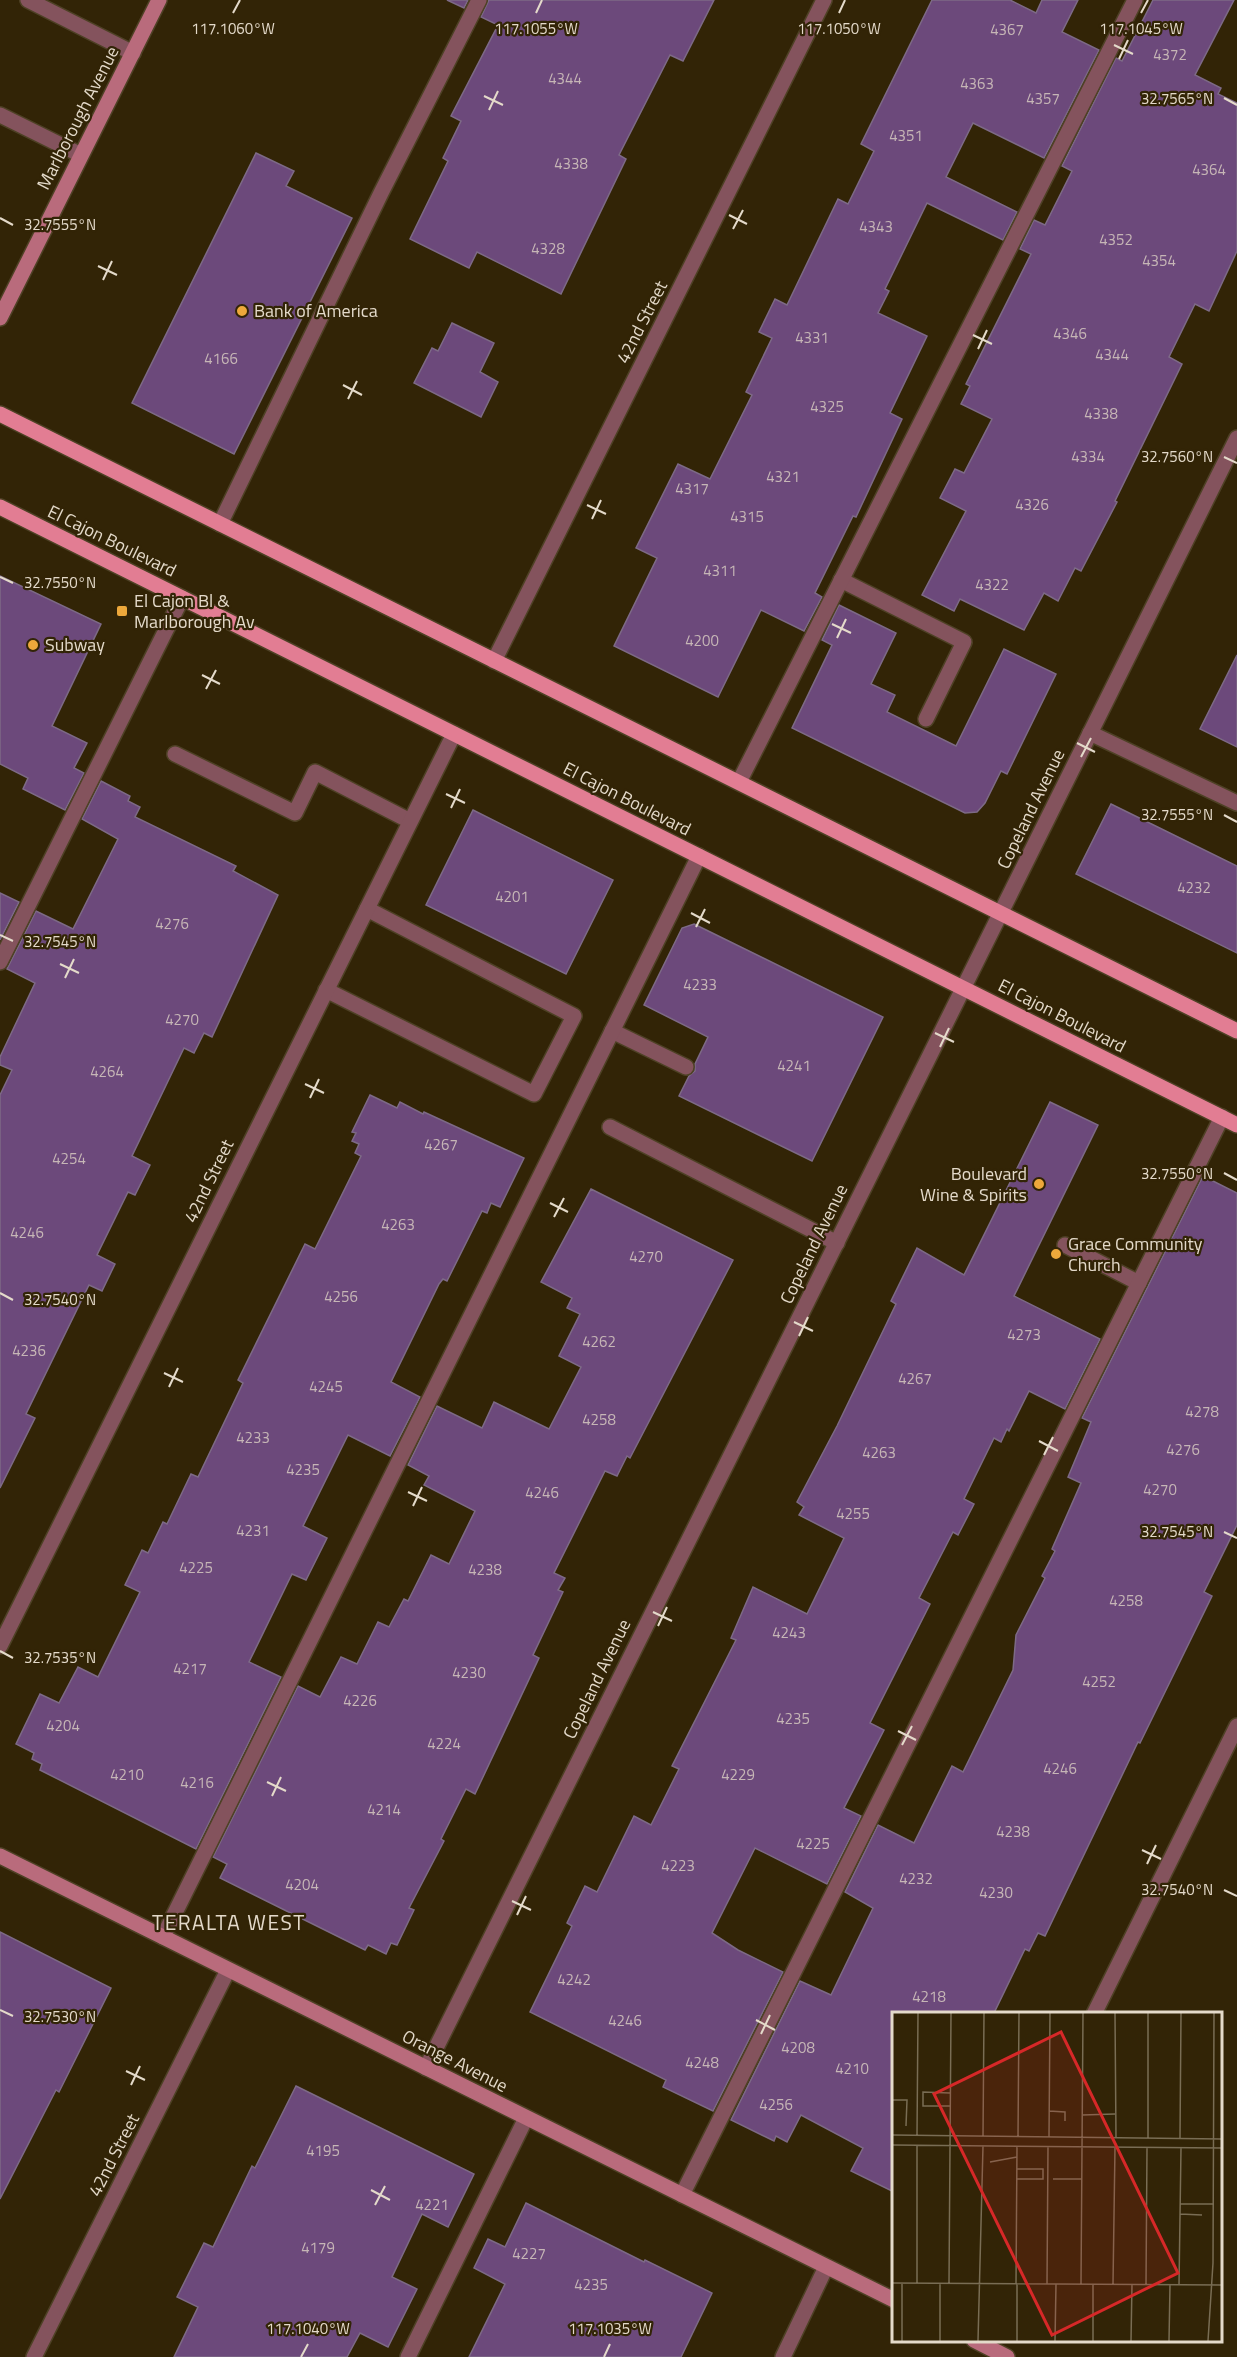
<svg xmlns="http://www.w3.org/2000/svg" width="1237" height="2357" viewBox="0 0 1237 2357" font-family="'Titillium Web',sans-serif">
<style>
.building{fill:#6c497b;stroke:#7d6a86;stroke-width:1.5}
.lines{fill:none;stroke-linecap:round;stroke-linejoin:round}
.lane-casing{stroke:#4e4125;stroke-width:18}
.street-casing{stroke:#4e4125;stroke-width:18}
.secondary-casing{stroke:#4e4125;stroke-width:18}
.primary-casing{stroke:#4e4125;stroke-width:18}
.lane{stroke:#84535d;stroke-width:15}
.street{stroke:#84535d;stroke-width:15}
.secondary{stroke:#b96b7c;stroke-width:15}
.primary{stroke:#e27d93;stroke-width:15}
.ticks{fill:none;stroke:#e4daca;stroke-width:2}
.poi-dot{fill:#eda83b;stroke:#322406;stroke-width:2}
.labels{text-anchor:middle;stroke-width:4.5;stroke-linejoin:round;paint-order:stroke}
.number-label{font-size:15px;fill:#c6b6b6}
.street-label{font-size:18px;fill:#e4daca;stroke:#322406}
.poi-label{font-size:18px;fill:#e4daca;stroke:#322406;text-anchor:start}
.quarter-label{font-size:21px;letter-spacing:1.5px;fill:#e4daca;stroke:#322406}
.inset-road{fill:none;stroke:#796d54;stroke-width:1.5}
.view{fill:#d62828;fill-opacity:0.15;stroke:#d62828;stroke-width:3}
.inset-edge{fill:none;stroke:#e4daca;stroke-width:3}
.ticks-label{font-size:15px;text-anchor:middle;fill:#e4daca;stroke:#322406;stroke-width:4.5;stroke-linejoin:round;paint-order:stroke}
</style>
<rect width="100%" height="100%" fill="#322406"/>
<!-- building -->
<g class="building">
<path d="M 447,0 L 468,0 L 464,8 Z"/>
<path d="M 489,0 L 714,0 L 683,61 L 670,55 L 619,155 L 626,159 L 561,294 L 477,252 L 469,268 L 410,239 L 448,161 L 443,158 L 461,121 L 451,116 L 498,25 L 481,17 Z"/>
<path d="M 932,0 L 1010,0 L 1036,13 L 1042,0 L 1078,0 L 1062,32 L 1099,50 L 1044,158 L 973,123 L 946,177 L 1017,212 L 1003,240 L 927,203 L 885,289 L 889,291 L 878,313 L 927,336 L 890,413 L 902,419 L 856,517 L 853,516 L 815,593 L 822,597 L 804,631 L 761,610 L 718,697 L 614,646 L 657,558 L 636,548 L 678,464 L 710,479 L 752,395 L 746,392 L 772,338 L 759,332 L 775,299 L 787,305 L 838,199 L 848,204 L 874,151 L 861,144 Z"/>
<path d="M 1153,0 L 1234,0 L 1195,75 L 1221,88 L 1218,94 L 1237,103 L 1237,251 L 1209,311 L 1195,304 L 1169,357 L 1182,364 L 1115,501 L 1117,502 L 1081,571 L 1075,568 L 1058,601 L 1044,593 L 1024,630 L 960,599 L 954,611 L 922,595 L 966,511 L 940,498 L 955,469 L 964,473 L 992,419 L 961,404 L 970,386 L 966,384 L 1031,254 L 1020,249 L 1034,220 L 1045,225 L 1072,171 L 1062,166 L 1116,58 L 1122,61 Z"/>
<path d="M 256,153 L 294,171 L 286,186 L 352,218 L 234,454 L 132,403 Z"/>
<path d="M 452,323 L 494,343 L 480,372 L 498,382 L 481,417 L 414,383 L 432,348 L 438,351 Z"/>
<path d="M 0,576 L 101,624 L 52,726 L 87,743 L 74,768 L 84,773 L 65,810 L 23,789 L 28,778 L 0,764 Z"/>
<path d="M 839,605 L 896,633 L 871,684 L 895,695 L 887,712 L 956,746 L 1004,649 L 1056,674 L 1007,774 L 1001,771 L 985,803 L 977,812 L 965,813 L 792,728 L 832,645 L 822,640 Z"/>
<path d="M 1237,655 L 1237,747 L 1200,729 Z"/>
<path d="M 101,781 L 130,796 L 128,801 L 140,807 L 135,817 L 236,866 L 233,871 L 278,895 L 212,1037 L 204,1033 L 194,1053 L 184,1048 L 132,1156 L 150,1165 L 135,1195 L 128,1192 L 97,1255 L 115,1264 L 102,1291 L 89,1285 L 26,1414 L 35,1418 L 0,1488 L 0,1095 L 12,1070 L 0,1065 L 0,1057 L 35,983 L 7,969 L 36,911 L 73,929 L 118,839 L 82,819 Z"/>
<path d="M 1111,804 L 1237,866 L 1237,953 L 1076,874 Z"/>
<path d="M 473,810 L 613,880 L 566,974 L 426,905 Z"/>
<path d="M 0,893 L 19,902 L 0,940 Z"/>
<path d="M 694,924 L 883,1017 L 812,1161 L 679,1096 L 689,1076 L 695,1071 L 695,1064 L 708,1037 L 644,1005 L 682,928 Z"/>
<path d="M 370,1095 L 397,1108 L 400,1102 L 423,1114 L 424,1112 L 524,1158 L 500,1207 L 491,1203 L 487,1213 L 482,1211 L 447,1281 L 443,1279 L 439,1284 L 391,1382 L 420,1397 L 390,1456 L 348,1435 L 303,1526 L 327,1538 L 306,1580 L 292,1574 L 249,1662 L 281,1677 L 196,1849 L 40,1770 L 42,1764 L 32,1759 L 34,1753 L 16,1744 L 40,1694 L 59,1703 L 78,1667 L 98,1677 L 140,1592 L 125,1585 L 142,1550 L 148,1553 L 163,1522 L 167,1524 L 191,1474 L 198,1477 L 243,1383 L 238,1380 L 305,1244 L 315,1249 L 361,1156 L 355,1153 L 359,1144 L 352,1141 L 356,1133 L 352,1132 Z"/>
<path d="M 1050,1102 L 1098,1125 L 1014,1296 L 1100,1339 L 1065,1409 L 1029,1391 L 1009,1431 L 1007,1429 L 1001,1442 L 994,1438 L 964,1499 L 974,1504 L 958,1535 L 953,1532 L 919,1598 L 930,1604 L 870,1723 L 884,1730 L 844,1808 L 861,1816 L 827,1884 L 755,1848 L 712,1933 L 738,1950 L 783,1972 L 713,2111 L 663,2087 L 666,2080 L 530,2012 L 572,1926 L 567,1923 L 585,1886 L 597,1892 L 634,1816 L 651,1825 L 679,1769 L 672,1766 L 736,1640 L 731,1638 L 753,1587 L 807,1614 L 844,1538 L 799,1515 L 804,1507 L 797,1502 L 837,1426 L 896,1304 L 891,1301 L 917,1248 L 964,1275 Z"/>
<path d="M 1203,1176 L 1237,1193 L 1237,1525 L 1204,1592 L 1212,1596 L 1140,1743 L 1138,1742 L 1045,1936 L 1038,1933 L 1029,1951 L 1025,1949 L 994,2013 L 894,2013 L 894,2192 L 851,2171 L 863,2148 L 801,2115 L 787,2142 L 776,2136 L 774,2141 L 731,2120 L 800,1981 L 831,1995 L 873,1908 L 845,1892 L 878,1825 L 914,1843 L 952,1766 L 963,1772 L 1013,1670 L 1016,1635 L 1045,1578 L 1042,1576 L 1055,1551 L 1052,1549 L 1081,1483 L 1068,1477 L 1091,1422 L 1082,1418 Z"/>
<path d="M 591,1189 L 733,1260 L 630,1458 L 627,1456 L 617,1476 L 605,1471 L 554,1573 L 565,1578 L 558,1590 L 563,1592 L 533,1655 L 539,1658 L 475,1794 L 466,1789 L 441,1839 L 444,1841 L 409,1908 L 414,1910 L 397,1945 L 391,1943 L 386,1954 L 368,1945 L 365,1950 L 220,1878 L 227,1864 L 213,1857 L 298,1686 L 320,1697 L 341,1657 L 357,1664 L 378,1622 L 389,1627 L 404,1599 L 408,1601 L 431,1555 L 449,1564 L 475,1511 L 424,1485 L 429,1476 L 408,1465 L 437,1406 L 482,1428 L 494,1402 L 549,1429 L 581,1367 L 559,1356 L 580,1314 L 567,1308 L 572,1298 L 541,1282 Z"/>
<path d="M 0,1932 L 111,1988 L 59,2092 L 56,2090 L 0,2199 Z"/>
<path d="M 296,2086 L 474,2174 L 448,2227 L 422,2214 L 392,2277 L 417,2289 L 388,2347 L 360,2333 L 347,2357 L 174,2357 L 198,2307 L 177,2297 L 204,2243 L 213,2247 L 252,2166 L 255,2168 Z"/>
<path d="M 526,2203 L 644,2262 L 645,2260 L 712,2293 L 681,2357 L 469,2357 L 505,2284 L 474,2268 L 488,2239 L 505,2247 Z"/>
</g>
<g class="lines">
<defs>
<g id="lane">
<path d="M 28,0 L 133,53"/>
<path d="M 0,115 L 81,155"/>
<path d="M 220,524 L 381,193 L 479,0"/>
<path d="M 841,580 L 964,642 L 926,719"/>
<path d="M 1090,733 L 1237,803"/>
<path d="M 175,754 L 295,813 L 315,772 L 410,821"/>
<path d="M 739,782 L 1135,0"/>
<path d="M 0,962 L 182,598"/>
<path d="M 326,990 L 534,1094 L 574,1016 L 367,909"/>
<path d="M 612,1031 L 686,1067"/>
<path d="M 610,1127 L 837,1243"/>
<path d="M 1065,1245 L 1139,1283"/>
<path d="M 163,1937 L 699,856"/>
<path d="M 682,2195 L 1222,1117"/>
<path d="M 408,2357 L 526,2118"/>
</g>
<g id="street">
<path d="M 494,661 L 824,0"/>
<path d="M 0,1646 L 454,734"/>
<path d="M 1094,2014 L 1237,1726"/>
<path d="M 426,2068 L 1237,438"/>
<path d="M 34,2357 L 228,1970"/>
<path d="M 783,2357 L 826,2267"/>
</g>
<g id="secondary">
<path d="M 0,318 L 159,0"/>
<path d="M 0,1856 L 894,2300"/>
<path d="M 974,2340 L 1007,2357"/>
</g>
<g id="primary">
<path d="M 0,414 L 1237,1031"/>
<path d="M 0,507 L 1237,1125"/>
</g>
</defs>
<!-- lane casing -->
<use href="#lane" class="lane-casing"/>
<!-- street casing -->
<use href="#street" class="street-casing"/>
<!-- secondary casing -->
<use href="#secondary" class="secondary-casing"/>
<!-- primary casing -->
<use href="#primary" class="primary-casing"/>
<!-- lane -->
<use href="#lane" class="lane"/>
<!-- street -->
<use href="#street" class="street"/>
<!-- secondary -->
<use href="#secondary" class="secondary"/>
<!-- primary -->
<use href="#primary" class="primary"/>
</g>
<!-- ticks -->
<path class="ticks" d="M 233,13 L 240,0M 536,13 L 542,0M 839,13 L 845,0M 1141,13 L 1148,0M 1114,45 L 1133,54M 1119,59 L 1128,40M 484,96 L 503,105M 1224,98 L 1237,105M 489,110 L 498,91M 729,215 L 747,224M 0,218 L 13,225M 733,229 L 743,210M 98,266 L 117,275M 103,280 L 112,261M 973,335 L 992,344M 978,349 L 987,330M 343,385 L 362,395M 348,399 L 357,381M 1224,457 L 1237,463M 587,505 L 606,514M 592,519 L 601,500M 0,577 L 13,583M 832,624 L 851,633M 837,638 L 846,619M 202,675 L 220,684M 206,689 L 216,670M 1077,743 L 1095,752M 1081,757 L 1091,738M 446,794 L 465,803M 451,808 L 460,789M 1224,815 L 1237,822M 691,913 L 710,923M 696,927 L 705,909M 0,935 L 13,941M 60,964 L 79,973M 65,978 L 74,959M 935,1033 L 954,1042M 940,1047 L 949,1028M 305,1084 L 324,1093M 310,1098 L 319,1079M 1224,1173 L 1237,1180M 550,1203 L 568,1212M 554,1217 L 564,1198M 0,1293 L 13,1300M 794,1322 L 813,1331M 799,1336 L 808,1317M 164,1373 L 183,1382M 169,1387 L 178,1368M 1039,1441 L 1058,1451M 1044,1455 L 1053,1437M 408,1492 L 427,1501M 413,1506 L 422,1487M 1224,1532 L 1237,1538M 653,1612 L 672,1621M 658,1626 L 667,1607M 0,1651 L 13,1658M 898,1731 L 916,1740M 902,1745 L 912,1726M 267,1782 L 286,1791M 272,1796 L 281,1777M 1142,1850 L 1161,1859M 1147,1864 L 1156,1845M 1224,1890 L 1237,1896M 512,1901 L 531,1910M 517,1915 L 526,1896M 0,2010 L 13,2016M 756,2020 L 775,2030M 761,2034 L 770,2015M 126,2071 L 145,2080M 131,2085 L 140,2066M 371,2190 L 390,2200M 375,2205 L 385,2186M 301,2357 L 308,2344M 604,2357 L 610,2344"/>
<!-- markers -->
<g class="poi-dot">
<circle cx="242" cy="311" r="6"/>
<rect x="116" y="605" width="12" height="12" rx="3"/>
<circle cx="33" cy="645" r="6"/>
<circle cx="1039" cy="1184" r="6"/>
<circle cx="1056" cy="1254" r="6"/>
</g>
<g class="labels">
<!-- number labels -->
<g class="number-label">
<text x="1007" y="35">4367</text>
<text x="1170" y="60">4372</text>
<text x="565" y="84">4344</text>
<text x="977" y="89">4363</text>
<text x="1043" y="104">4357</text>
<text x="906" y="141">4351</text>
<text x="571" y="169">4338</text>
<text x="1209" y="175">4364</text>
<text x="876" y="232">4343</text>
<text x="1116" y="245">4352</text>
<text x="548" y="254">4328</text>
<text x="1159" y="266">4354</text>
<text x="1070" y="339">4346</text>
<text x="812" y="343">4331</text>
<text x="1112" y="360">4344</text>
<text x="221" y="364">4166</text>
<text x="827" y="412">4325</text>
<text x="1101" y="419">4338</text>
<text x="1088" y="462">4334</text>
<text x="783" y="482">4321</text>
<text x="692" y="494">4317</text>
<text x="1032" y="510">4326</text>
<text x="747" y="522">4315</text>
<text x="720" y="576">4311</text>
<text x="992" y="590">4322</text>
<text x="702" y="646">4200</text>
<text x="1194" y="893">4232</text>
<text x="512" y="902">4201</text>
<text x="172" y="929">4276</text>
<text x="700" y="990">4233</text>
<text x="182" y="1025">4270</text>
<text x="794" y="1071">4241</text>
<text x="107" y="1077">4264</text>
<text x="441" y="1150">4267</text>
<text x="69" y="1164">4254</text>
<text x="398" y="1230">4263</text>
<text x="27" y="1238">4246</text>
<text x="646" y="1262">4270</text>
<text x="341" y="1302">4256</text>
<text x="1024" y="1340">4273</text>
<text x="599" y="1347">4262</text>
<text x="29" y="1356">4236</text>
<text x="915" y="1384">4267</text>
<text x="326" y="1392">4245</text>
<text x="1202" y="1417">4278</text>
<text x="599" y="1425">4258</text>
<text x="253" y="1443">4233</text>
<text x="1183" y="1455">4276</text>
<text x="879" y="1458">4263</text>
<text x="303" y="1475">4235</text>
<text x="1160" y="1495">4270</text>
<text x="542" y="1498">4246</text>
<text x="853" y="1519">4255</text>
<text x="253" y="1536">4231</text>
<text x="196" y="1573">4225</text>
<text x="485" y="1575">4238</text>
<text x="1126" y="1606">4258</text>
<text x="789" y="1638">4243</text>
<text x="190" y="1674">4217</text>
<text x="469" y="1678">4230</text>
<text x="1099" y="1687">4252</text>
<text x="360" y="1706">4226</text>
<text x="793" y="1724">4235</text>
<text x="63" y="1731">4204</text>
<text x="444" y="1749">4224</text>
<text x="1060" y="1774">4246</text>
<text x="127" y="1780">4210</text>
<text x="738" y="1780">4229</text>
<text x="197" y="1788">4216</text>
<text x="384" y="1815">4214</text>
<text x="1013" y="1837">4238</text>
<text x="813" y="1849">4225</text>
<text x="678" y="1871">4223</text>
<text x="916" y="1884">4232</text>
<text x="302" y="1890">4204</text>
<text x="996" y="1898">4230</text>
<text x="574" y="1985">4242</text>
<text x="929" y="2002">4218</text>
<text x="625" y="2026">4246</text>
<text x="798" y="2053">4208</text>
<text x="702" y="2068">4248</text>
<text x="852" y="2074">4210</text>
<text x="776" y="2110">4256</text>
<text x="323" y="2156">4195</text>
<text x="432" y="2210">4221</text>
<text x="318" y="2253">4179</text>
<text x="529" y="2259">4227</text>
<text x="591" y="2290">4235</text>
</g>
<!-- street labels -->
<g class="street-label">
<text transform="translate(78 118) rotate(-63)" y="6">Marlborough Avenue</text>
<text transform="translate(642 322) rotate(-63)" y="6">42nd Street</text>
<text transform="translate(112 541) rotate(26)" y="6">El Cajon Boulevard</text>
<text transform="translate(627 799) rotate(27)" y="6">El Cajon Boulevard</text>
<text transform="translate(1031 809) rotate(-64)" y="6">Copeland Avenue</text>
<text transform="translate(1062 1016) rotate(27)" y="6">El Cajon Boulevard</text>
<text transform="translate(209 1181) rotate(-64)" y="6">42nd Street</text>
<text transform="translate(814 1244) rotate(-64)" y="6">Copeland Avenue</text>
<text transform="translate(597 1679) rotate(-64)" y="6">Copeland Avenue</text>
<text transform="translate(455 2061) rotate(27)" y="6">Orange Avenue</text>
<text transform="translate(114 2155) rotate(-63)" y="6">42nd Street</text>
</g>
<!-- poi labels -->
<g class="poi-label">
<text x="254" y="317">Bank of America</text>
<text x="134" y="607">El Cajon Bl &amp;<tspan x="134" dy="21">Marlborough Av</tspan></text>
<text x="45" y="651">Subway</text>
<text x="1027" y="1180" text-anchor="end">Boulevard<tspan x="1027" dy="21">Wine &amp; Spirits</tspan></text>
<text x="1068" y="1250">Grace Community<tspan x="1068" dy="21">Church</tspan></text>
</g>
<!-- quarter labels -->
<g class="quarter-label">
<text x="229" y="1930">TERALTA WEST</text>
</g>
</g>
<!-- overview -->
<g transform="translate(892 2012)">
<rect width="330" height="330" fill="#322406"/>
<path class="inset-road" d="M 223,1 L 224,126M 0,88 L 15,88 L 14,114M 58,94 L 31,94 L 31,80 L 58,81M 157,99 L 173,100 L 173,109M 190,103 L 223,102M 0,123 L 330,127M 25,124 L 26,1M 91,125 L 92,1M 126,125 L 127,1M 157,125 L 158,1M 256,126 L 256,1M 288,126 L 289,1M 0,133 L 330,136M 98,150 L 125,145M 125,167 L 151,167 L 151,157 L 125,157M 161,167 L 190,167M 288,192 L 321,192M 288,202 L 310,203M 0,271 L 330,273M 25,271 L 25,134M 57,271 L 59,1M 124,272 L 125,134M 155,272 L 156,135M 189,272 L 191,1M 221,272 L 223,135M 254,273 L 255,136M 287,273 L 289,136M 10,329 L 10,271M 48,329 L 48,271M 86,329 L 91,134M 125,329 L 125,272M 163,329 L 164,272M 201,329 L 201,272M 239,329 L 240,272M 277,329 L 278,273M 316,329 L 321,251 L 322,1"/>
<path class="view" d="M 169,20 L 286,261 L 160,323 L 42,82 Z"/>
<rect width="330" height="330" class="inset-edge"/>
</g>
<g class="ticks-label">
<text x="233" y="34">117.1060°W</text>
<text x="536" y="34">117.1055°W</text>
<text x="839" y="34">117.1050°W</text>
<text x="1141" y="34">117.1045°W</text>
<text x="1177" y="104">32.7565°N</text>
<text x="60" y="230">32.7555°N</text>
<text x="1177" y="462">32.7560°N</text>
<text x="60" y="588">32.7550°N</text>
<text x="1177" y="820">32.7555°N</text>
<text x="60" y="947">32.7545°N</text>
<text x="1177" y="1179">32.7550°N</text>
<text x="60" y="1305">32.7540°N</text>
<text x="1177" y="1537">32.7545°N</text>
<text x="60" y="1663">32.7535°N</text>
<text x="1177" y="1895">32.7540°N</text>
<text x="60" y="2022">32.7530°N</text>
<text x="308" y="2334">117.1040°W</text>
<text x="610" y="2334">117.1035°W</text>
</g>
</svg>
